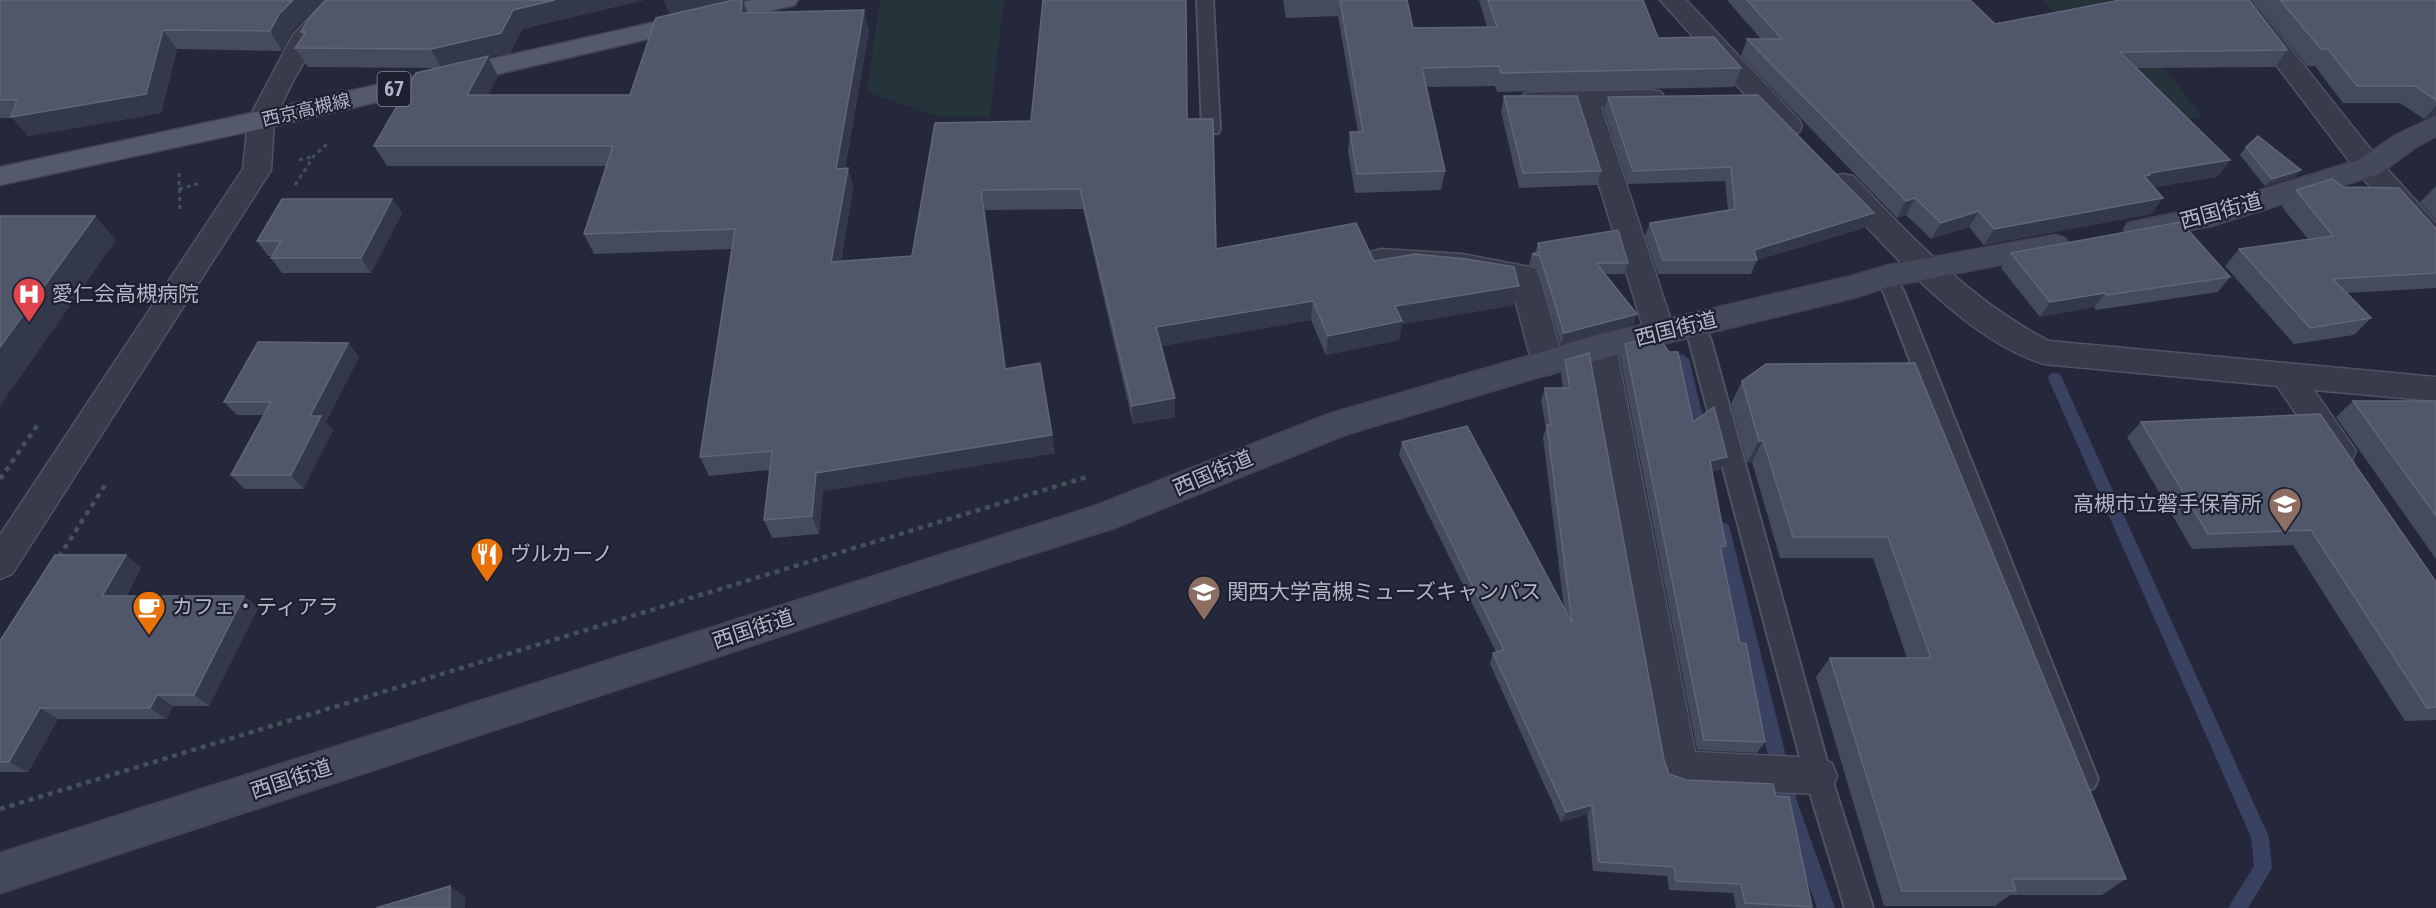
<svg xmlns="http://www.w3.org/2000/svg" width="2436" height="908" viewBox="0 0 2436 908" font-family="'Roboto Condensed','Noto Sans JP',sans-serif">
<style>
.green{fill:#25343b}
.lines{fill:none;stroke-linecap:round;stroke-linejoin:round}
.stream{fill:#3a4262;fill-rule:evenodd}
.lane-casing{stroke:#4f5362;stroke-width:4}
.street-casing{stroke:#4f5362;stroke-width:3}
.secondary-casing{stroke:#404453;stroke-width:3}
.primary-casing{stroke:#404453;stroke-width:3}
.path-far1{stroke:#435158;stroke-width:3;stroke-dasharray:4 4;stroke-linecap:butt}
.path{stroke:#435158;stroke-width:4.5;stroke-dasharray:5 5;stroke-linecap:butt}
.lane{fill:#373b4a;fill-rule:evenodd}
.street{fill:#373b4a;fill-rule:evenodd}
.secondary{fill:#45495d;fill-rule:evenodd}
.primary{fill:#555a6a;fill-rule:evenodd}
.wall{fill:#454b5f}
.shaded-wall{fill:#33384b}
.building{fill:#51576a;stroke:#606678;stroke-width:1.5}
.labels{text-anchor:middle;stroke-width:4.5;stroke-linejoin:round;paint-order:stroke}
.far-street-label{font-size:18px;fill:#b2b6c6;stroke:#1c202f}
.shield{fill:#1c202f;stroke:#858999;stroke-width:1.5}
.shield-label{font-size:20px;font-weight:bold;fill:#b2b6c6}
.street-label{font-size:21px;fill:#b2b6c6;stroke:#1c202f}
.poi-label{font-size:21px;fill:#b2b6c6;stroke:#1c202f;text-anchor:start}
</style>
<rect width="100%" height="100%" fill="#24283a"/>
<!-- green -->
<g class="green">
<path d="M 880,0 L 1004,0 L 990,116 L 939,117 L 867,92 Z"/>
<path d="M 2041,0 L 2113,0 L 2202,117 L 2186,120 Z"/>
</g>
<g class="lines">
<!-- stream -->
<g class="stream">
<path d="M 1682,354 L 1689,359 L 1708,438 L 1706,442 L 1696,442 L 1694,438 L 1675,359 Z"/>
<path d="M 2055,373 L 2060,374 L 2062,378 L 2269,837 L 2272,868 L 2248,908 L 2228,908 L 2254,866 L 2251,837 L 2048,378 L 2050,374 Z"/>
<path d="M 1722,522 L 1728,524 L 1730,529 L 1797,801 L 1835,908 L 1817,908 L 1779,801 L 1714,529 L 1716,524 Z"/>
</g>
<defs>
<g id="lane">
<path d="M 1197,0 L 1213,0 L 1220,129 L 1218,133 L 1204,133 L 1202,129 Z"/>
<path d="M 1885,270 L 1892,272 L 1904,292 L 2098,779 L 2094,788 L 2085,792 L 2076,788 L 2072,779 L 1884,293 L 1875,277 L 1878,272 Z"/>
<path d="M 1692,316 L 1699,319 L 1711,340 L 1831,776 L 1873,908 L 1845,908 L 1805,776 L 1689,340 L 1682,324 L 1685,319 Z"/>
</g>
<g id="street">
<path d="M 326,0 L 352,0 L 317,39 L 292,83 L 274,120 L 271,170 L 12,574 L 0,579 L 0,535 L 243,169 L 248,120 L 293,35 Z"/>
<path d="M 1660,0 L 1686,0 L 1799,120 L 1802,126 L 1799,132 L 1789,135 L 1779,132 Z"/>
<path d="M 2227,0 L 2252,0 L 2379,160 L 2436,223 L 2436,252 L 2426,249 L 2359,174 Z"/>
<path d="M 1652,90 L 1661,92 L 1665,98 L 1661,104 L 1652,106 L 1601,107 L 1675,333 L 1671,341 L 1660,344 L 1649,341 L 1645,333 L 1575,108 L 1533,108 L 1524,106 L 1520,100 L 1524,94 L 1533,92 Z"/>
<path d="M 1843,174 L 1853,176 C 1913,239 1971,301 2049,341 L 2436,377 L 2436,401 L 2314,390 L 2356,451 L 2352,460 L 2340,464 L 2328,460 L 2277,386 L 2044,364 C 1964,339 1889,250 1833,190 L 1829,183 L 1833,176 Z"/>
<path d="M 1381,249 L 1462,254 L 1535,268 L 1539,276 L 1564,363 L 1559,371 L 1548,375 L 1537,371 L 1532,363 L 1511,284 L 1462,276 L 1381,269 L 1371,266 L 1366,259 L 1371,252 Z"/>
<path d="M 1600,335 L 1611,339 L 1616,347 L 1695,752 L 1818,758 L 1832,763 L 1837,776 L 1832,789 L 1818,794 L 1679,788 L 1665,783 L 1660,770 L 1584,347 L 1589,339 Z"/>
</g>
<g id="secondary">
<path d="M 2436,116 L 2436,136 L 2416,147 L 2379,174 L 2211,226 L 2138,240 L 2128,237 L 2124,230 L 2128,223 L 2209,206 L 2359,160 L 2396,135 Z"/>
<path d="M 2055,235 L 2065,238 L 2070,245 L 2065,252 L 1887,287 L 1853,298 L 1600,359 L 1347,434 L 1114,528 L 944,582 L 0,893 L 0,853 L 1095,506 L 1329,414 L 1600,335 L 1852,276 L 1885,266 Z"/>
</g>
<path id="primary" d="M 753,0 L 798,0 L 795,5 L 786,7 L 261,129 L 0,185 L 0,167 L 261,111 Z"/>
</defs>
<!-- lane casing -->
<use href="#lane" class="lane-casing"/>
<!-- street casing -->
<use href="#street" class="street-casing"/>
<!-- secondary casing -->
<use href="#secondary" class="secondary-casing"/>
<!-- primary casing -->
<use href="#primary" class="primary-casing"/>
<!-- path-far1 -->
<g class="path-far1">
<path d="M 299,160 L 314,156"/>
<path d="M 179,173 L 180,213"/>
<path d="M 295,185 L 314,156 L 329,142"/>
<path d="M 179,189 L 201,183"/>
</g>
<!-- path -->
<g class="path">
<path d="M 0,479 L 39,423"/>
<path d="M 59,557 L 105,485"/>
<path d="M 0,809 L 1090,476"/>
</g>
<!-- lane -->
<use href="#lane" class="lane"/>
<!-- street -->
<use href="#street" class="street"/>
<!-- secondary -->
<use href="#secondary" class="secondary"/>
<!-- primary -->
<use href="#primary" class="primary"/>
</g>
<!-- wall -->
<g class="wall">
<path d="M 0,0 L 291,33 L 282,51 L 177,49 L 161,113 L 28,136 L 13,118 L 0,118 Z"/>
<path d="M 326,0 L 644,0 L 522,29 L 510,53 L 488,57 L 498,76 L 488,95 L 630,95 L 670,15 L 664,0 L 743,0 L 747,13 L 869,30 L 845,168 L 848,168 L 853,188 L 841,261 L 912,256 L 935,123 L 1188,119 L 1216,249 L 1374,261 L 1519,286 L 1514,305 L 1402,324 L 1399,340 L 1326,355 L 1311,320 L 1161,346 L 1175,398 L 1175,417 L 1133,424 L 1083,209 L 985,210 L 1006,368 L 1055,453 L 823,491 L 819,534 L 772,538 L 764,520 L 770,470 L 709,476 L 700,457 L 732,249 L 594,254 L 584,234 L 606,166 L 387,166 L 374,146 L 436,68 L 308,67 L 295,48 L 303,36 L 301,32 Z"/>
<path d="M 1283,0 L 1407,0 L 1413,28 L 1487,27 L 1479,0 L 1643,0 L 1658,38 L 1741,68 L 1734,87 L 1497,92 L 1495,86 L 1426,87 L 1445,171 L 1441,190 L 1355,193 L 1348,151 L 1350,132 L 1358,132 L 1338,16 L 1286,18 Z"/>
<path d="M 1727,0 L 1970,0 L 1995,24 L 2114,1 L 2114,0 L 2249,0 L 2287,50 L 2275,67 L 2137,68 L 2230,160 L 2217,177 L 2154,187 L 2151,214 L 1984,245 L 1969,227 L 1931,239 L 1906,215 L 1897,218 L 1741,56 L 1747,39 L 1761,39 Z"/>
<path d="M 2254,0 L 2436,0 L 2436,114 L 2424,119 L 2400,103 L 2343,103 L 2315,66 L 2307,66 Z"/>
<path d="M 1504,96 L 1601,171 L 1597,185 L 1519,188 L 1501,111 Z"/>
<path d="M 1608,97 L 1874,213 L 1867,227 L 1757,260 L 1751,274 L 1658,274 L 1645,236 L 1650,223 L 1728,210 L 1725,181 L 1628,184 L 1604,110 Z"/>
<path d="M 2246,147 L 2295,177 L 2265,186 L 2240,155 Z"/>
<path d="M 2436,186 L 2436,220 L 2420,202 Z"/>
<path d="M 2344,187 L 2436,229 L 2436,288 L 2347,293 L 2371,318 L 2354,335 L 2294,344 L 2225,266 L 2239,249 L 2308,239 L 2282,207 L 2296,190 Z"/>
<path d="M 392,199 L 402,213 L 371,273 L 282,273 L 271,258 L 272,256 L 268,256 L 257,241 Z"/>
<path d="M 1538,243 L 1628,263 L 1624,274 L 1605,274 L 1637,314 L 1633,325 L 1561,344 L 1537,267 L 1529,265 L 1532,254 L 1535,253 Z"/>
<path d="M 2011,253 L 2230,277 L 2218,292 L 2096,310 L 2094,307 L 2040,317 L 2001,268 Z"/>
<path d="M 348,343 L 359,357 L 326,422 L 333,430 L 303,489 L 244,489 L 231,475 L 264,415 L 237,415 L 224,402 Z"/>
<path d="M 1625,344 L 1669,352 L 1693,422 L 1721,469 L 1712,472 L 1726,546 L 1722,555 L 1740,643 L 1765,742 L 1757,753 L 1697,750 L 1620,356 Z"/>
<path d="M 1565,360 L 1664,760 L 1669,774 L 1686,780 L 1776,796 L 1812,907 L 1811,908 L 1736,908 L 1733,893 L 1669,890 L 1667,876 L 1593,871 L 1587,814 L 1561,822 L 1490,664 L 1493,653 L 1496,652 L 1399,455 L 1402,442 L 1564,608 L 1543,437 L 1546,428 L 1541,401 L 1545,388 L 1563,388 L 1561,373 Z"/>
<path d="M 1766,364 L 2126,879 L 2102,895 L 2010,895 L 1995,906 L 1884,906 L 1816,677 L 1830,658 L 1907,658 L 1873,558 L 1780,558 L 1752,462 L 1747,463 L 1731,404 L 1742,381 Z"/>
<path d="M 2353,401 L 2436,401 L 2436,559 L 2336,417 Z"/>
<path d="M 2141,422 L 2436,582 L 2436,720 L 2405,721 L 2293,545 L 2192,549 L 2127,437 Z"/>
<path d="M 126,555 L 141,568 L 126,596 L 258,608 L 209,706 L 173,706 L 166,719 L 58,719 L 28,772 L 0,772 L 0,641 Z"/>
</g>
<!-- shaded-wall -->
<g class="shaded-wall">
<path d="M 293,0 L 324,0 L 291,33 L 282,51 L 270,31 L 279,14 Z"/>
<path d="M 555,0 L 644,0 L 522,29 L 510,53 L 488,57 L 498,76 L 478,115 L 441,68 L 431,49 L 513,10 Z"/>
<path d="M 664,0 L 743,0 L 749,18 L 670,16 Z"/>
<path d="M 864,10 L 869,30 L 841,188 L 836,169 Z"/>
<path d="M 163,30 L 177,49 L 161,113 L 28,136 L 11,117 Z"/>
<path d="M 2436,106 L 2436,114 L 2424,119 Z"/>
<path d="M 2230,160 L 2217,177 L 2140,189 L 2144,176 L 2149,173 Z"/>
<path d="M 848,168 L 853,188 L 837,281 L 831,262 Z"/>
<path d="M 2301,170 L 2295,177 L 2265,186 L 2272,179 Z"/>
<path d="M 981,190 L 985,210 L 1009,387 L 1005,369 Z"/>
<path d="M 1915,198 L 1906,215 L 1897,218 L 1906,201 Z"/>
<path d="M 2163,198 L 2151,214 L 1984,245 L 1994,229 Z"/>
<path d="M 392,199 L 402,213 L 371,273 L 361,258 Z"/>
<path d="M 1979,211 L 1969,227 L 1931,239 L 1941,223 Z"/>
<path d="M 1874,213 L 1867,227 L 1757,260 L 1754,250 Z"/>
<path d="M 95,216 L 116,240 L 0,406 L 0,347 Z"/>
<path d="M 1519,286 L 1514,305 L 1402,324 L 1399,340 L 1326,355 L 1328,336 L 1395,306 Z"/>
<path d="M 2105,293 L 2094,307 L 2040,317 L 2050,302 Z"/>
<path d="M 1313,301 L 1311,320 L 1157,347 L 1156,327 Z"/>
<path d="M 1637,314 L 1633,325 L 1561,344 L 1564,333 Z"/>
<path d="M 348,343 L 359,357 L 326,422 L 333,430 L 303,489 L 291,475 L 310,416 Z"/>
<path d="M 1175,398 L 1175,417 L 1133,424 L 1132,406 Z"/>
<path d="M 1052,435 L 1055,453 L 823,491 L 819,534 L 812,516 L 816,473 Z"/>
<path d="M 1763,440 L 1752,462 L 1747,463 L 1759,441 Z"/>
<path d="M 1727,457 L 1721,469 L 1704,474 L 1710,461 Z"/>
<path d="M 126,555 L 141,568 L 118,608 L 102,596 Z"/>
<path d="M 244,596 L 258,608 L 209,706 L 194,695 Z"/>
<path d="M 157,695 L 173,706 L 166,719 L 150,708 Z"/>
<path d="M 40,708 L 58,719 L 28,772 L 9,762 Z"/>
<path d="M 1592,805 L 1587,814 L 1561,822 L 1566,812 Z"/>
<path d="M 450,886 L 465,897 L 465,908 L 450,908 Z"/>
</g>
<!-- building -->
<g class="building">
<path d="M 0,0 L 293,0 L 279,14 L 270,31 L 163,30 L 146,94 L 11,117 L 17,100 L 0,100 Z"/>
<path d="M 326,0 L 555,0 L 513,10 L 501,33 L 431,49 L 295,48 L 306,32 L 301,32 L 307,21 Z"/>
<path d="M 734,0 L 742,0 L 741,13 L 864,10 L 836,169 L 848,168 L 831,262 L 912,256 L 935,123 L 1031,121 L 1043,0 L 1186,0 L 1187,119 L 1213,119 L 1216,249 L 1356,223 L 1374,261 L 1415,254 L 1466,259 L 1514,267 L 1519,286 L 1395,306 L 1402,321 L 1328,336 L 1313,301 L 1156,327 L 1175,398 L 1132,406 L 1080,189 L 981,190 L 1005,369 L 1040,363 L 1052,435 L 816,473 L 812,516 L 764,520 L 772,451 L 700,457 L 735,229 L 584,234 L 613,146 L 374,146 L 416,73 L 488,56 L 467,95 L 630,95 L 656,18 Z"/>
<path d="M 1340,0 L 1407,0 L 1413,28 L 1497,27 L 1488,0 L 1643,0 L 1658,38 L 1714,37 L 1741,68 L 1501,73 L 1499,66 L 1422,68 L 1445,171 L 1357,174 L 1350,132 L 1363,132 Z"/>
<path d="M 1747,0 L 1970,0 L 1995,24 L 2121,0 L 2249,0 L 2287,50 L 2120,52 L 2230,160 L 2149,173 L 2150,175 L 2144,176 L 2163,198 L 1994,229 L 1979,211 L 1941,223 L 1915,198 L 1906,201 L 1747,39 L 1782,39 Z"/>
<path d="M 2280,0 L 2436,0 L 2436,100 L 2415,86 L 2357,86 L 2328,49 L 2321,49 Z"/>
<path d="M 1758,95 L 1874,213 L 1754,250 L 1757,260 L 1663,260 L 1650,223 L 1735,209 L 1731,167 L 1633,171 L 1608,97 Z"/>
<path d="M 1504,96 L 1577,96 L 1601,171 L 1523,173 Z"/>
<path d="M 2258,136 L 2301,170 L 2272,179 L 2246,147 Z"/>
<path d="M 2332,179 L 2344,187 L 2399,188 L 2436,229 L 2436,273 L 2333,279 L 2371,318 L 2310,328 L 2239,249 L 2333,236 L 2296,190 Z"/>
<path d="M 282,199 L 392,199 L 361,258 L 271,258 L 281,241 L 257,241 Z"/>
<path d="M 0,216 L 95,216 L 0,347 Z"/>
<path d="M 2181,222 L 2230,277 L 2107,295 L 2105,293 L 2050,302 L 2011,253 Z"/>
<path d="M 1618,230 L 1628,263 L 1596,263 L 1637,314 L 1564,333 L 1540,256 L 1532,254 L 1540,252 L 1538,243 Z"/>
<path d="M 1657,336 L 1669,352 L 1678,352 L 1693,422 L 1714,407 L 1727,457 L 1710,461 L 1726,546 L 1720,546 L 1740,643 L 1746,644 L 1765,742 L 1704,740 L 1625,344 Z"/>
<path d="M 258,342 L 348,343 L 310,416 L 321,416 L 291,475 L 231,475 L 271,402 L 224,402 Z"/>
<path d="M 1589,353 L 1664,760 L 1669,774 L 1686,780 L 1773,784 L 1776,796 L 1789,797 L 1812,907 L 1745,903 L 1741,884 L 1676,881 L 1674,867 L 1599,862 L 1592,805 L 1566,812 L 1493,653 L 1504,650 L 1402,442 L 1467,426 L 1572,623 L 1547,425 L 1551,425 L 1545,388 L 1570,388 L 1565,360 Z"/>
<path d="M 1915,363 L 2126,879 L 2012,879 L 2016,891 L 1902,891 L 1830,658 L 1931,658 L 1888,537 L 1793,537 L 1763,440 L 1759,441 L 1742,381 L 1766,364 Z"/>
<path d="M 2353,401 L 2436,401 L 2436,516 Z"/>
<path d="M 2320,414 L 2436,582 L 2436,707 L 2427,708 L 2311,530 L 2208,534 L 2141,422 Z"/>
<path d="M 55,555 L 126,555 L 102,596 L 244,596 L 194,695 L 157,695 L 150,708 L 40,708 L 9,762 L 0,762 L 0,641 Z"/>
<path d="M 450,886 L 450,908 L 376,908 Z"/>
</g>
<!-- icons -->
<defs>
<symbol id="hospital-pin" viewBox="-11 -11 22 30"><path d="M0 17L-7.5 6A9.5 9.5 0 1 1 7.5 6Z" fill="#e0444e" stroke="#1c202f"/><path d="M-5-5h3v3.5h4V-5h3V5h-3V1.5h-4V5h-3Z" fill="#fff"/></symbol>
<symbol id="school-pin" viewBox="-11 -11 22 30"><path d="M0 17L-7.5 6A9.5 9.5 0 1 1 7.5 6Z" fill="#8d6e63" stroke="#1c202f"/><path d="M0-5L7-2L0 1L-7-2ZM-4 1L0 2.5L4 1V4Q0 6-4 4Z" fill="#fff"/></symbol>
<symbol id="restaurant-pin" viewBox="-11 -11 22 30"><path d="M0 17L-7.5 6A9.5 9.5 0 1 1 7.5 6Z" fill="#e8710a" stroke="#1c202f"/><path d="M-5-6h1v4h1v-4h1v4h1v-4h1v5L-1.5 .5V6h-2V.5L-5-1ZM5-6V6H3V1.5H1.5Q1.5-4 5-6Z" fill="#fff"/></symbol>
<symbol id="university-pin" viewBox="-11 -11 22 30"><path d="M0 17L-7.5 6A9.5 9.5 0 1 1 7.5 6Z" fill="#8d6e63" stroke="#1c202f"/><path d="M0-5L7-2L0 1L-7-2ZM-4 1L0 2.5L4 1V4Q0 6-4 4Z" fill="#fff"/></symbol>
<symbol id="cafe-pin" viewBox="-11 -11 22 30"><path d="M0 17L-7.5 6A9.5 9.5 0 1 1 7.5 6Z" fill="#e8710a" stroke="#1c202f"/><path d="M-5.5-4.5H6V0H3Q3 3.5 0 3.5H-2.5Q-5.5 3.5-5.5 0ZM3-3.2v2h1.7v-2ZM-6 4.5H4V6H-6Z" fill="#fff"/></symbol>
</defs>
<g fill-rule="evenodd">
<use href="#hospital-pin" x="10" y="275" width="38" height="52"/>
<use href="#school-pin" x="2266" y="485" width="38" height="52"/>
<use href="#restaurant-pin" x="468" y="535" width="38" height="52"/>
<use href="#university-pin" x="1185" y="573" width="38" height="52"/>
<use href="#cafe-pin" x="130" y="588" width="38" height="52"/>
</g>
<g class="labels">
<!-- far-street labels -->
<g class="far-street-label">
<text transform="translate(306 110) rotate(-13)" y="6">西京高槻線</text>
</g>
<!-- shield labels -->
<rect class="shield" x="377.5" y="72" width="33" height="34" rx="4.5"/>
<g class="shield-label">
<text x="394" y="96">67</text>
</g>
<!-- street labels -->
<g class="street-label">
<text transform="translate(2221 211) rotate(-15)" y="7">西国街道</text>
<text transform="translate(1676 329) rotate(-14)" y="7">西国街道</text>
<text transform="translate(1213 473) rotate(-23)" y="7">西国街道</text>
<text transform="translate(753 629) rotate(-18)" y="7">西国街道</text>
<text transform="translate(291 779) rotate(-18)" y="7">西国街道</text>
</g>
<!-- poi labels -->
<g class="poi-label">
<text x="52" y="301">愛仁会高槻病院</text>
<text x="2262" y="511" text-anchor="end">高槻市立磐手保育所</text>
<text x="510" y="561">ヴルカーノ</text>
<text x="1227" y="599">関西大学高槻ミューズキャンパス</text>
<text x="172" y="614">カフェ・ティアラ</text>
</g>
</g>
</svg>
